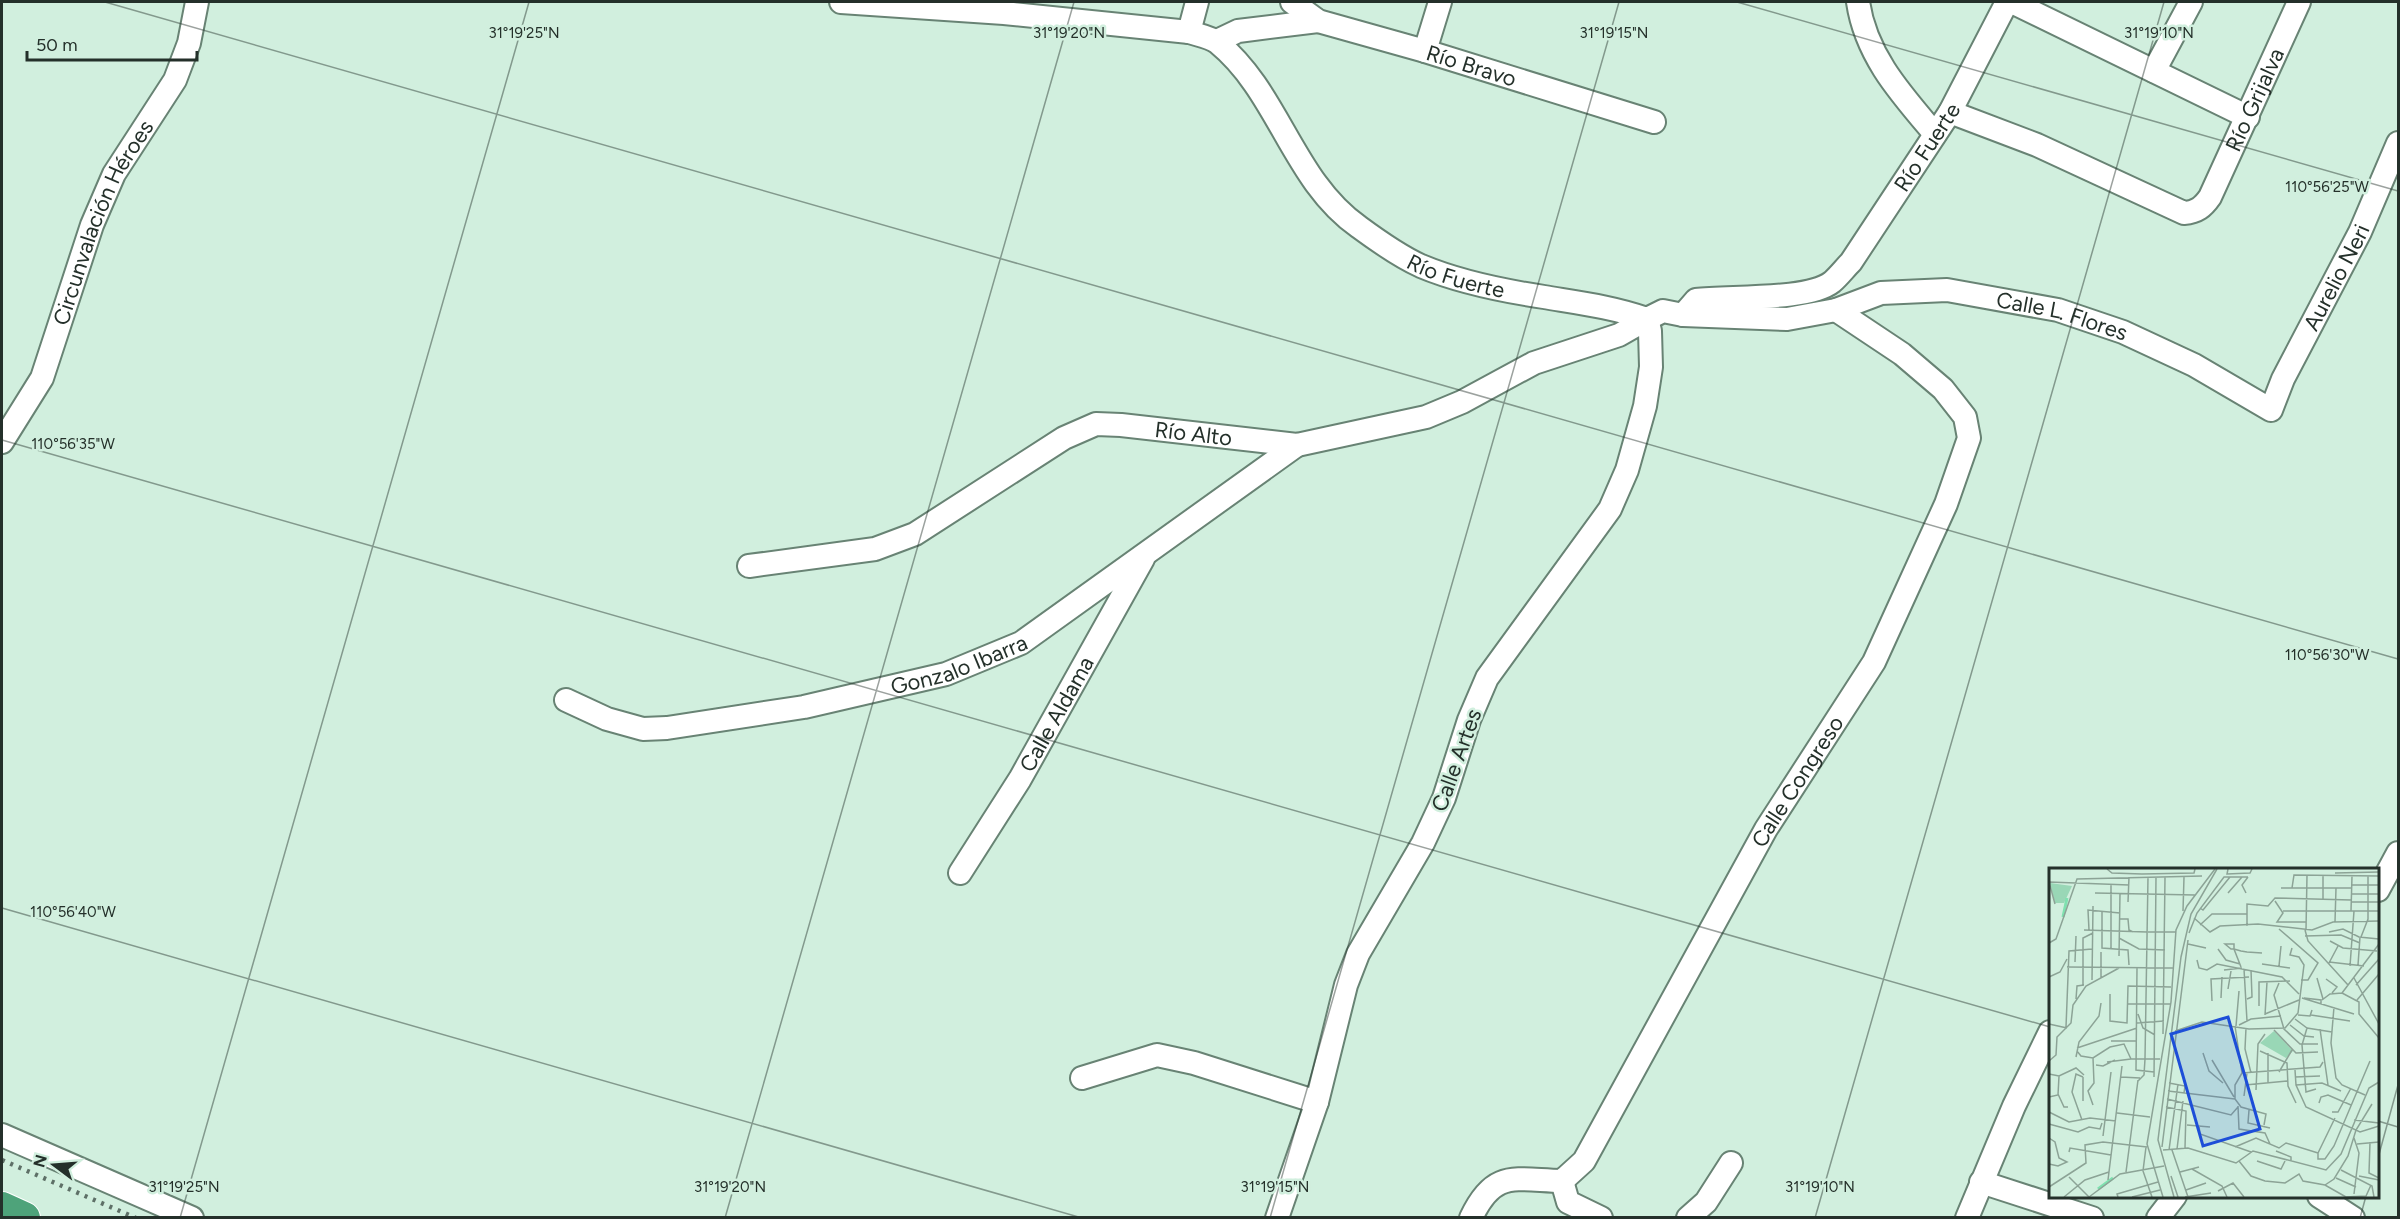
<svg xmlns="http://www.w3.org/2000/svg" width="2400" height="1219" viewBox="0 0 2400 1219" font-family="Figtree,sans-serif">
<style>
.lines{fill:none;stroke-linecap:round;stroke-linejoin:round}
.minor-casing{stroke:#688374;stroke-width:26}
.highway-casing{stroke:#fff;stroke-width:34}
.minor{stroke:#fff;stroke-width:22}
.highway{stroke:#4ea37a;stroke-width:32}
.rail{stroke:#5e7067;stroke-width:4.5;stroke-dasharray:3 6;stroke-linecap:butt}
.ticks{fill:none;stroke:#24302a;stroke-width:1.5;stroke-opacity:0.45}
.labels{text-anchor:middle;stroke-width:5;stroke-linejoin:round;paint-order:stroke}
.street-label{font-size:22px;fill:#24302a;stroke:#d1efde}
.inset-river{fill:none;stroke:#7ee1af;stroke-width:3}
.inset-road{fill:none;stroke:#8ca396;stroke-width:1.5}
.view{fill:#1d4ed8;fill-opacity:0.15;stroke:#1d4ed8;stroke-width:3}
.inset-edge{fill:none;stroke:#24302a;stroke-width:3}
.ticks-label{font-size:15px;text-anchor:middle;fill:#24302a;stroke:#d1efde;stroke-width:5;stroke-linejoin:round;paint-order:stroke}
</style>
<rect width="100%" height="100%" fill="#d1efde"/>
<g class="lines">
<defs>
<g id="minor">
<path id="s1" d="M 841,2 L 1004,13 L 1189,32 C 1198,35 1211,37 1218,43 C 1279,93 1293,181 1359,227 C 1378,241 1399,256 1421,266 C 1459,282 1504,291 1544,297 C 1580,303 1613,307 1647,319 L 1663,311 L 1683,315 L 1696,300 C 1729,296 1808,301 1832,282 C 1839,276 1845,268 1851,262 L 1950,112 L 2007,2"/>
<path id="s2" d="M 1292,2 L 1318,21 L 1425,51 L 1654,122"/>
<path d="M 1858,2 C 1866,56 1901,94 1935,134"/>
<path d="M 2012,2 L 2248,117"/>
<path d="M 1189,32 L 1197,2"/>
<path d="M 1217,41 L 1238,31 L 1318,21"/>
<path d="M 1425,51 L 1440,2"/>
<path d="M 2154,71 L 2191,2"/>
<path id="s3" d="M 1950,112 L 2037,145 L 2184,213 C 2197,212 2203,207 2210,197 L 2299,2"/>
<path id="s4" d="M 1683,315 L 1787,319 L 1836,310 L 1881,293 L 1947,290 L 2058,310 L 2123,332 L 2194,365 L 2271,410 L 2283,379 L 2360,232 L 2398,143"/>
<path id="s5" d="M 2,442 L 42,378 L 92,225 L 114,174 L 175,80 L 189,43 L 197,2"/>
<path id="s6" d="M 749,566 L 875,549 L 915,534 L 1064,438 L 1096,424 L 1121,425 L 1297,445 L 1426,417 L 1462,402 L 1534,363 L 1619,335 L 1647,319 L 1650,331 L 1651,367 L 1645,406 L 1627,470 L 1610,509 L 1487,678 L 1469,720 L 1444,798 L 1423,843 L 1358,954 L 1346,985 L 1317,1102 L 1277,1218"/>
<path id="s7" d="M 566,700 L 607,719 L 643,729 L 667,728 L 804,707 L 946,674 L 1021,643 L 1297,445"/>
<path id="s8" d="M 960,873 L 1020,779 L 1143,559"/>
<path d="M 2378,890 L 2398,853"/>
<path d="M 1082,1078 L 1157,1055 L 1194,1063 L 1317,1102"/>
<path d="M 2,1135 L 192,1218"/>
<path d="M 1562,1181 L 1568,1202 L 1601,1218"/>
<path d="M 1981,1182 L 2092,1218"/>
<path d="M 2319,1196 L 2353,1218"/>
<path id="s9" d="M 1471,1218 C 1494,1169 1514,1180 1562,1181 L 1584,1161 L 1766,829 L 1874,662 L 1946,504 L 1969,438 L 1965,417 L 1943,389 L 1902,354 L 1836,310"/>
<path d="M 1688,1218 L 1706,1202 L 1731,1163"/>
<path d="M 1967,1218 L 2014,1106 L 2050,1032"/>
<path d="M 2158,1218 L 2175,1196"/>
</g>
<path id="highway" d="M 2,1208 L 24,1218"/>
</defs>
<!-- minor casing -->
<use href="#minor" class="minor-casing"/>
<!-- highway casing -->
<use href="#highway" class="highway-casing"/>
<!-- minor -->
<use href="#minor" class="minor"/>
<!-- highway -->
<use href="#highway" class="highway"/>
<!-- rail -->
<path class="rail" d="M 2,1160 L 136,1218"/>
</g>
<!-- ticks -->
<path class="ticks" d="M 105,2 L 2398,659M 1737,2 L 2398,191M 2,440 L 2050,1027M 2,908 L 1082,1218M 2378,1121 L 2398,1127M 2378,1158 L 2398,1085M 180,1218 L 529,2M 725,1218 L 1074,2M 1270,1218 L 1619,2M 1815,1218 L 2164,2M 2360,1218 L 2366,1196"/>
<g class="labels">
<!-- street labels -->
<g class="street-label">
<text dy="8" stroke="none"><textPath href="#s2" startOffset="192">Río Bravo</textPath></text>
<text dy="8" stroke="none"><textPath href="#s3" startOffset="394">Río Grijalva</textPath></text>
<text dy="8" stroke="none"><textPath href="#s1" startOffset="1282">Río Fuerte</textPath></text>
<text dy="8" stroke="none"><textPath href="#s5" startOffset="243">Circunvalación Héroes</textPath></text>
<text dy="8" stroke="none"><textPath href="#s1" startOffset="724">Río Fuerte</textPath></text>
<text dy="8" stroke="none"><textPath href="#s4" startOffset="765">Aurelio Neri</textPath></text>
<text dy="8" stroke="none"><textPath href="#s4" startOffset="386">Calle L. Flores</textPath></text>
<text dy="8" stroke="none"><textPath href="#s6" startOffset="480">Río Alto</textPath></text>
<text dy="8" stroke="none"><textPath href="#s7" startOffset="406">Gonzalo Ibarra</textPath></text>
<text dy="8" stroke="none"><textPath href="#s8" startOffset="186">Calle Aldama</textPath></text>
<text transform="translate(1456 760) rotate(-70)" y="8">Calle Artes</text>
<text dy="8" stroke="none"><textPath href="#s9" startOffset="574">Calle Congreso</textPath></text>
</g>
</g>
<!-- overview -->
<g transform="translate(2049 868)">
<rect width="330" height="330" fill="#d1efde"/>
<path d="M 1,15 L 23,18 L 15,35 L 6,35 ZM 225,163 L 244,183 L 237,190 L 211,175 Z" fill="#99d7b6"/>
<path class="inset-river" d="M 14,49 L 18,30M 49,321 L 64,310"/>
<path class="inset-road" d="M 58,1 L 63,5 L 93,6 L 145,5 L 146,1M 179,1 L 178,6 L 201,5 L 203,1M 286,5 L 330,4M 0,14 L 80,17M 0,14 L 6,36M 303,17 L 330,17M 232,20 L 303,20M 243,20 L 245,7 L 330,8M 46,25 L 146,27M 179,25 L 193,9M 197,25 L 193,17 L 199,9M 303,26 L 330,26M 274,32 L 274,8M 226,33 L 234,45 L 228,54 L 257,54M 79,34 L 80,9M 302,34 L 330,34M 151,40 L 154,42 L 181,9M 53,43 L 53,80 L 79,82 L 80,97M 134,43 L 135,9M 234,43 L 330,43M 302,43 L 303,8M 145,50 L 161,64 L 171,58 L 209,56 L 263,62 L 284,54 L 330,53M 71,51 L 79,51 L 80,62 L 84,64M 286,54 L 287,20M 151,57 L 163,46 L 198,46M 198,58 L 198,36 L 219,38 L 226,30 L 302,32M 230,61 L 269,95 L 259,112 L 252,112M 35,62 L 98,64M 40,62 L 39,42 L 71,45M 256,62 L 259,73 L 299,117M 257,62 L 258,7M 99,64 L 127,64M 280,64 L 294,61 L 310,69 L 330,71M 140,65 L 148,45 L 175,9 L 199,9M 256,68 L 292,67 L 311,75M 312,69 L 319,51 L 319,8M 70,70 L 90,81 L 116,82M 281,73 L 294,80 L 328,83M 0,75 L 7,71 L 28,11 L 153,8M 139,76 L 157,80M 62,81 L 62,17M 169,81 L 177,92 L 191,96M 52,84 L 52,110M 70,88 L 71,25M 148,92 L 150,100 L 158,102 L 168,96 L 233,109 L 250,126M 26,94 L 27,68M 280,94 L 315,98M 280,95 L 289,78M 213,96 L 241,100M 309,97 L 311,69M 230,98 L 232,78M 301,98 L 305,43M 18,99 L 124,100M 192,99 L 185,81 L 185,76 L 176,76 L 182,81 L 185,81 L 192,83 L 198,84 L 213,85M 88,100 L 87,202 L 105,204M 195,101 L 198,153M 175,102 L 193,100M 0,109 L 11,104 L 18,91M 268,110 L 274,131M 305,110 L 330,156M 277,111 L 288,119 L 283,125M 43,112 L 44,38M 230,115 L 225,127 L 235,161 L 251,176 L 269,176M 34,117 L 34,70 L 44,65M 307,117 L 330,91M 179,121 L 182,103M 293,125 L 310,134 L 310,146 L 330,170M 293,125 L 330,76M 61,126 L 61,153 L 78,155 L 79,118 L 122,119M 172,130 L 173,109M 253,130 L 305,146M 255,130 L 272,132 L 272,136M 27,131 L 28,118 L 35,117M 198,131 L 203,129 L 202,102M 273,132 L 281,126 L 293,125M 308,132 L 330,106M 163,133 L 162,111 L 200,109M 79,136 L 121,136M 210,138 L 210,114 L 241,113M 285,139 L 282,175 L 287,210 L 293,217 L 316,227M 89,146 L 94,160 L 106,167M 216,146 L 250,132M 216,147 L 218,114M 249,147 L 261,148 L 263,142M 262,147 L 301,153M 246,151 L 258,160 L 283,164M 88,155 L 115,153M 0,156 L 18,160M 190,157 L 202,151 L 232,148M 241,157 L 255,168 L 265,169M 186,158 L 193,205 L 186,217 L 186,231 L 192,239 L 217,246 L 215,257M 187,158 L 190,123M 17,159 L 20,83 L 43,81M 197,160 L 196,181 L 202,205M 258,160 L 253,177 L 257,224 L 267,221M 271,161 L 279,217M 225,162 L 247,185 L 269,184M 126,163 L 153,154 L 200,161 L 236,160 L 249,145 L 255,97 L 250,89 L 241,87 L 243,80M 114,166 L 116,9M 62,173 L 88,173M 28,180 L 88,160M 28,183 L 32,188 L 44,190 L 61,179 L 75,176 L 82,191 L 111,191M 211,183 L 238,195 L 239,218 L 247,235M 154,185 L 160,203 L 174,215M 27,189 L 30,174 L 50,148 L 52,135M 44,190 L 45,215 L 39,223 L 44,237M 163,192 L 185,229M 0,193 L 7,187 L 8,169 L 22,155 L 24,137 L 37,118 L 70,100M 58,194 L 82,191M 47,197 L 54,198 L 66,192M 246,202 L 247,217 L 257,239 L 311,264 L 330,258M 230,204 L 243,182M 193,205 L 271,199 L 274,194M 0,206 L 10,208 L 27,200 L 35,207M 34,209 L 34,233M 72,209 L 91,210M 105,209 L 107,9M 246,209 L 271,208M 89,213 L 95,207 L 96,191 L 99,9M 120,215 L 136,218 L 135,225M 219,215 L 219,185M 196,217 L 238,213M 247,217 L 273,215 L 292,223M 207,222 L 209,176 L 216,166M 119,223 L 186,231M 9,226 L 15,239 L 19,239M 195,228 L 198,205M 0,229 L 9,227 L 10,208M 118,231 L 182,247 L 189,239M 270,235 L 272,229 L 279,227 L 302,237M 189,238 L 190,261 L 216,265 L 221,276M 117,239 L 137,243 L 136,280M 200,242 L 199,255 L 221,260M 0,244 L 20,254 L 41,250 L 67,253M 283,244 L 289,244 L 302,220M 68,245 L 101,249M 33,252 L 23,224 L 27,206 L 34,209M 305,252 L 330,255M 0,256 L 29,264 L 40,259 L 51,261 L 53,255M 138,257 L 161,259M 150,258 L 151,266 L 202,284M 54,268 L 62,204M 0,270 L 6,274 L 10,290 L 18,294 L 9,298 L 0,296M 321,274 L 320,305 L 330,310M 308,276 L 330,274M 330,278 L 330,301M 97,279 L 94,303 L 103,329M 113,279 L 139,72M 186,279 L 207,270 L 230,280 L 237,275 L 269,285M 128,281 L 134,233M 114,282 L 139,280 L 187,295 L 204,283 L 277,302 L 292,286 L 320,220 L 330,214M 120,282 L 129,216M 123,282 L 139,329M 227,283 L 242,289 L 242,293M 20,284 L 21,280 L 62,287M 269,285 L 269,291 L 276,291 L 285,278 L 321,193M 269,285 L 286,250M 190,293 L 202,308 L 216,313 L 236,315 L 250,306 L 254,313 L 276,317 L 297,329M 208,293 L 232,301 L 236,293M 143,301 L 173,318 L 178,329M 292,302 L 323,318 L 325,329M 77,304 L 89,212M 131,304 L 150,299M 122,308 L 129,329M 310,308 L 330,312M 20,309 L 40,329M 287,310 L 307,319M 59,312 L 73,198M 276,317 L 285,311 L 299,288 L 307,262 L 323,236M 0,319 L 37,295 L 36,277 L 54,274 L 98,279M 137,322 L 157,315M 169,323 L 184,315 L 195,329M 305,326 L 310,285 L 305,270M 15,329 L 36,312 L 60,304M 40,329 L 71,306 L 115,298M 69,329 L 68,326 L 109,314M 83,329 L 111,322M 114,329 L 98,276 L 122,134 L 127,62 L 138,38 L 166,1M 125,329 L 109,272 L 132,89 L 142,46 L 168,1M 136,329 L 162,325M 296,329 L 317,328 L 322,317"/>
<path class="view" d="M 179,149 L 211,261 L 154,278 L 122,166 Z"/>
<rect width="330" height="330" class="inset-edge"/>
</g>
<g class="ticks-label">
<text x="524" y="38">31°19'25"N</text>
<text x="1069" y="38">31°19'20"N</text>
<text x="1614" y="38">31°19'15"N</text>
<text x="2159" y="38">31°19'10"N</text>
<text x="2327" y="192">110°56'25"W</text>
<text x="73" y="449">110°56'35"W</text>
<text x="2327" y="660">110°56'30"W</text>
<text x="73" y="917">110°56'40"W</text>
<text x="184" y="1192">31°19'25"N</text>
<text x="730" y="1192">31°19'20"N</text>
<text x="1275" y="1192">31°19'15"N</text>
<text x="1820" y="1192">31°19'10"N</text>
</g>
<!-- border -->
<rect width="2400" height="1219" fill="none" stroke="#24302a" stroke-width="6"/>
<!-- north arrow -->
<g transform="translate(54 1165) rotate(286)" stroke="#d1efde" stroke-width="4.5" paint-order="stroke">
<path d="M0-4.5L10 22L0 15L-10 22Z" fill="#24302a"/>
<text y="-9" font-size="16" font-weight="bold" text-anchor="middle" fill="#24302a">N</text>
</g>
<!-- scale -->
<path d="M27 51v9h170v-9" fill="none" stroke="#24302a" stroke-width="3"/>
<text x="36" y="51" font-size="18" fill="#24302a" stroke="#d1efde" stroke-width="4.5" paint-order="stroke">50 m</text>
</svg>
